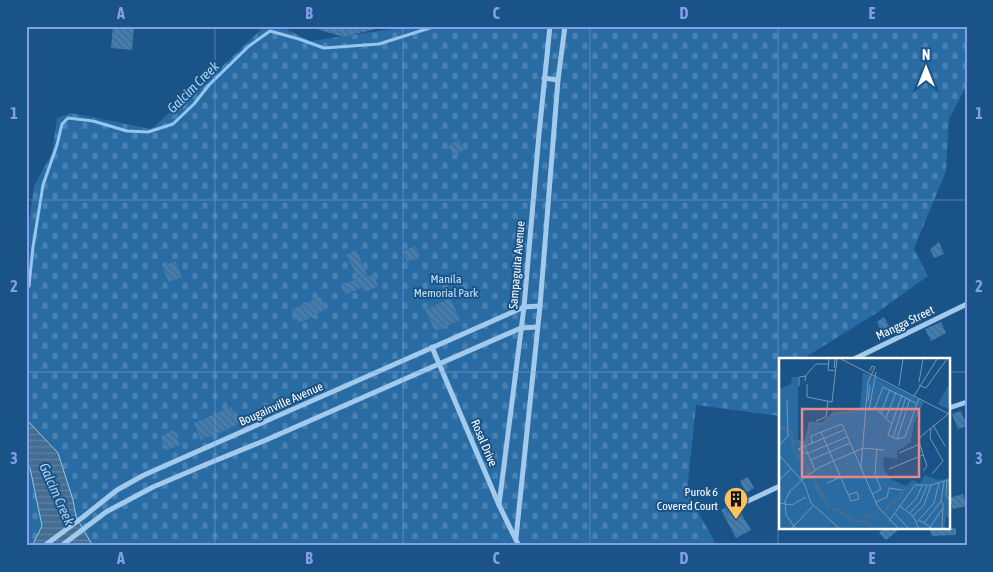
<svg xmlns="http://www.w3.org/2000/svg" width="993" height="572" viewBox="0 0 993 572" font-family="'Asap Condensed',sans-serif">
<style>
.cemetery{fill:url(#cemetery-stones)}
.water{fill:url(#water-rules);stroke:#94c6ef}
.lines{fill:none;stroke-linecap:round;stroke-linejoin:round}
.stream{stroke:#94c6ef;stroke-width:3}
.building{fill:url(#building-back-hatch)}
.street-tunnel{stroke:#3c6d99;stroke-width:5;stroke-dasharray:5 2.5;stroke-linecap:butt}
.street{stroke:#a1caed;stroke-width:5}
.grid{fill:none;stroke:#839eea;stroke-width:1;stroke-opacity:0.55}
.labels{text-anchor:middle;stroke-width:4;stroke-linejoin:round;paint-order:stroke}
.street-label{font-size:12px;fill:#fff;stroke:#195387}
.park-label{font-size:12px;fill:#c7e2f9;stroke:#195387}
.poi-label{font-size:12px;fill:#fff;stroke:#195387;text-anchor:end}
.water-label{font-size:14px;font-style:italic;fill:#add4f4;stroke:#195387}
.inset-river{fill:none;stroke:#436d93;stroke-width:2.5}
.inset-road{fill:none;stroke:#7598b7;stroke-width:1}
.view{fill:#e88989;fill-opacity:0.15;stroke:#e88989;stroke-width:2.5}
.inset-edge{fill:none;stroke:#fff;stroke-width:2.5}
.neatline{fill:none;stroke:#839eea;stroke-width:2}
.grid-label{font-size:16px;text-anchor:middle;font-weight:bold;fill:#839eea}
</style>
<defs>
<pattern id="cemetery-stones" width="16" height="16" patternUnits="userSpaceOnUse" patternTransform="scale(1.25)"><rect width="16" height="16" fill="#296ca4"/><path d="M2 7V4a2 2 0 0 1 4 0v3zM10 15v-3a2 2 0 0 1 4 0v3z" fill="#4982b2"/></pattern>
<pattern id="water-rules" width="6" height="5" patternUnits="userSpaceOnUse" patternTransform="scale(1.25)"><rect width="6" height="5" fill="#436d93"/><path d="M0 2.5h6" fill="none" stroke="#5f83a3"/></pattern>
<pattern id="building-back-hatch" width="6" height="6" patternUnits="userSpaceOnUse" patternTransform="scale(1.25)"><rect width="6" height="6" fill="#427eb1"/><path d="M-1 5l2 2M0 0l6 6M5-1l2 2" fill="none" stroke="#466884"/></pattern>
</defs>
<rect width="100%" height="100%" fill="#195387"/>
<!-- cemetery -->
<path class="cemetery" d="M 265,26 L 279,26 L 311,41 L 413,26 L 967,26 L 967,85 L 949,119 L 946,171 L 914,249 L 928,276 L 875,314 L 804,358 L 804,359 L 780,360 L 780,416 L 696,405 L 687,492 L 717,546 L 26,546 L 26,245 L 34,186 L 52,153 L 57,118 L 71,113 L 151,129 L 216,72 Z"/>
<!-- water -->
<path class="water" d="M 26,419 L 58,453 L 73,500 L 76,517 L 93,546 L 32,546 L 42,526 L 30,468 L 26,464 Z"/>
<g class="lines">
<!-- stream -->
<path class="stream" d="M 26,289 L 29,286 L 33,247 L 43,185 L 57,145 L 62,124 L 68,118 L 93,121 L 127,131 L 148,132 L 173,124 L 194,104 L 209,85 L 249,46 L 270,31 L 299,39 L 324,48 L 379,44 L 436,26"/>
</g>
<!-- building -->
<g class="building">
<path d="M 113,26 L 134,26 L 132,50 L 111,48 Z"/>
<path d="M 314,26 L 375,26 L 376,29 L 343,37 L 314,28 Z"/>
<path d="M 459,140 L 464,150 L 453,155 L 448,146 Z"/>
<path d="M 939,242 L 944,254 L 934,258 L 930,249 Z"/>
<path d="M 415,246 L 420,256 L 407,262 L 402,252 Z"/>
<path d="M 356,250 L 368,277 L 373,274 L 378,286 L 365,292 L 363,287 L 345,295 L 341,286 L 359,278 L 346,255 Z"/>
<path d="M 175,261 L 182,277 L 169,282 L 162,267 Z"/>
<path d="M 320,296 L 326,309 L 311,317 L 311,318 L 298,323 L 292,309 L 308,303 Z"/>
<path d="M 450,298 L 460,320 L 435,331 L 425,310 Z"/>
<path d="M 884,317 L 892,332 L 884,337 L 877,322 Z"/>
<path d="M 941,322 L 946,333 L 931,341 L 925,329 Z"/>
<path d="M 231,407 L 239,424 L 201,440 L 194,423 Z"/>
<path d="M 961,411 L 967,426 L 958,429 L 952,414 Z"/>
<path d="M 174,430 L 180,445 L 166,450 L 161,436 Z"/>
<path d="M 748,477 L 754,488 L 746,493 L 740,481 Z"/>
<path d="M 963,494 L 967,506 L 953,509 L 949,498 Z"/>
<path d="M 734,503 L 733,508 L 736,510 L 739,510 L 751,530 L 736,538 L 721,510 Z"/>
<path d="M 883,528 L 901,528 L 886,540 L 879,533 Z"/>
<path d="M 929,528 L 956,528 L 956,535 L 932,536 Z"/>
</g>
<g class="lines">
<!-- street-tunnel -->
<path class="street-tunnel" d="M 726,512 L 737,506"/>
<!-- street -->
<g class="street">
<path d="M 544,78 L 558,80"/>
<path d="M 432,347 L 499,505 L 519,546"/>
<path d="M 852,360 L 967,304"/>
<path d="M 949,408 L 967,402"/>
<path d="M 499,505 L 524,307 L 539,134 L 550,26"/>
<path d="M 737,506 L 780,486"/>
<path d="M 516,538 L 540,306 L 558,80 L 565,26"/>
<path d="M 44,546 L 83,517 L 117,490 L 144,475 L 524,307 L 540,306"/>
<path d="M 61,546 L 106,512 L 153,487 L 207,464 L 266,440 L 521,328 L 537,327"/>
</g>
</g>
<!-- grid -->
<path class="grid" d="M 215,26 L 215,546M 403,26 L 403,546M 590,26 L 590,546M 778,26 L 778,546M 26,200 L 967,200M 26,372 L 780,372M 949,372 L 967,372"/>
<!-- icons -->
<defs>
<symbol id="building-pin" viewBox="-11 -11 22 30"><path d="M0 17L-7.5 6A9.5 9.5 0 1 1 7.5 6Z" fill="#ffc15d" stroke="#195387"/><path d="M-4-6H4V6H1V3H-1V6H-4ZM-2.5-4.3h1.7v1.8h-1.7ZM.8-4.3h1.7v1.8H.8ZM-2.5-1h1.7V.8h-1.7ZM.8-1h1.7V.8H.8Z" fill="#111"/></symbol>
</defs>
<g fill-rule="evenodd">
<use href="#building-pin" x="722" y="485" width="28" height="38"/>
</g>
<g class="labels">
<!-- street labels -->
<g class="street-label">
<text transform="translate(517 265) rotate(-85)" y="4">Sampaguita Avenue</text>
<text transform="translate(905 323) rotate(-26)" y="4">Mangga Street</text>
<text transform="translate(281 404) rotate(-24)" y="4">Bougainville Avenue</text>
<text transform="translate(484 443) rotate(67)" y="4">Rosal Drive</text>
</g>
<!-- park labels -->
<g class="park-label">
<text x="446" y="283">Manila<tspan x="446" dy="14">Memorial Park</tspan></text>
</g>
<!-- poi labels -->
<g class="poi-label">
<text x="718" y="496">Purok 6<tspan x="718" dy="14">Covered Court</tspan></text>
</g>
<!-- water labels -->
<g class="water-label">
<text transform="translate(193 87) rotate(-45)" y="5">Galcim Creek</text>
<text transform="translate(57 494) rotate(66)" y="5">Galcim Creek</text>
</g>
</g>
<!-- overview -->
<g transform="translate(779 358)">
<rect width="171" height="171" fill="#195387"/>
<path d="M 169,28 L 172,30 L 169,51 L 159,46 Z" fill="#296ca4"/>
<path d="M 84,14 L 145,44 L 135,65 L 132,84 L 118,93 L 118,101 L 105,99 L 104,109 L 111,121 L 127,128 L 133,122 L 141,125 L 146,117 L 159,122 L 171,120 L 171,159 L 167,159 L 166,171 L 0,171 L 0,31 L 12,26 L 13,19 L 19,19 L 19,82 L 25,84 L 30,65 L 41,67 L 55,54 L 60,56 L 81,51 Z" fill="#296ca4"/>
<path d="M 24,98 L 52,150 L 59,150 L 79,164 L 84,160 L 89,157 L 105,155 L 83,161 L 89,164 L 94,171 L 88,165 L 75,164 L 49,149 L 36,130 L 36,123 L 27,116 L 27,106 L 16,99 Z" fill="#436d93"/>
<path class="inset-river" d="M 0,69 L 12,73 L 15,92 L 21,98M 16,83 L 27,85 L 31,65 L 44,66 L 55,55 L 75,54M 106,154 L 110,147 L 121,140 L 126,129"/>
<path class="inset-road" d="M 50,1 L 49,12 L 56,13M 56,1 L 58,2 L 57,9 L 55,9 ZM 62,1 L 172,57M 26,23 L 27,17 L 37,6 L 49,6M 140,24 L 144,1M 28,26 L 28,39 L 53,44 L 57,9M 140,27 L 147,30 L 168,1M 20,28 L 20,19 L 27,18M 120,28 L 124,1M 123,37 L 109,77 L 118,81 L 126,79 L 140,40M 135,38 L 158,1M 89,43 L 91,27M 0,48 L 0,64M 95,49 L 113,66M 96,50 L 104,29 L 137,45M 90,52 L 97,14M 102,55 L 111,31M 107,60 L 117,34M 37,63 L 47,59 L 49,43M 154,67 L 166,88M 152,70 L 151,80 L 164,103 L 153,116M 65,72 L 19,91 L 27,96 L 68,79M 42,74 L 72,143 L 80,141 L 78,134 L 69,137M 114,80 L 127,39M 118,81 L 131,41M 33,86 L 32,78 L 63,66 L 99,149 L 120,171M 0,88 L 9,78 L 8,42M 26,89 L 36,112M 120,95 L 141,86M 0,97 L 25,125 L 32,145 L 61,171M 32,102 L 71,85M 82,110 L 89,24 L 96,9 L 93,8 L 91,13M 110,111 L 144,97M 144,113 L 148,108 L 139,81 L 169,56M 0,122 L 12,111M 168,122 L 167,138 L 172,144M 48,125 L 62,119M 93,136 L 102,131 L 96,116 L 98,91M 162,143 L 164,146 L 163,171M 97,144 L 108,139 L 110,130 L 123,132M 0,145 L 13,147 L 27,139M 121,148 L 134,158 L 140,171M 127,151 L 137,141 L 143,128M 131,155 L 141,144 L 148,128M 116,156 L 130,171M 134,158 L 145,147 L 152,127M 140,162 L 154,171M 110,163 L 136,127 L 152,127 L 172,121M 138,164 L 155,145 L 160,125M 145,165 L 162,143 L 165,124M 12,171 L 34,148M 17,171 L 7,157 L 6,143 L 11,133 L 25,120 L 41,109 L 84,90 L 105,92M 150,171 L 163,151"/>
<path class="view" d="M 23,51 L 140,51 L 140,119 L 23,119 Z"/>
<rect width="171" height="171" class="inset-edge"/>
</g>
<!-- border -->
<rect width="993" height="572" fill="none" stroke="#195387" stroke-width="55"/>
<!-- north arrow -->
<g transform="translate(926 68)" stroke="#195387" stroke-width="4" paint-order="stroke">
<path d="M0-4L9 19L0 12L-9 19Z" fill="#ffffff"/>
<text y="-8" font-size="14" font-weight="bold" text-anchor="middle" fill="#ffffff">N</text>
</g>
<rect x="28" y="28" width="938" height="516" class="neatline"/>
<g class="grid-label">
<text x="121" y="19">A</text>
<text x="309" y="19">B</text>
<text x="496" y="19">C</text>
<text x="684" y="19">D</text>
<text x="872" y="19">E</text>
<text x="14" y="119">1</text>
<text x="979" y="119">1</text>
<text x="14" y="292">2</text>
<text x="979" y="292">2</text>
<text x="14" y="464">3</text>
<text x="979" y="464">3</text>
<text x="121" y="564">A</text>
<text x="309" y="564">B</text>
<text x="496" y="564">C</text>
<text x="684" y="564">D</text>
<text x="872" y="564">E</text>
</g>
</svg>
